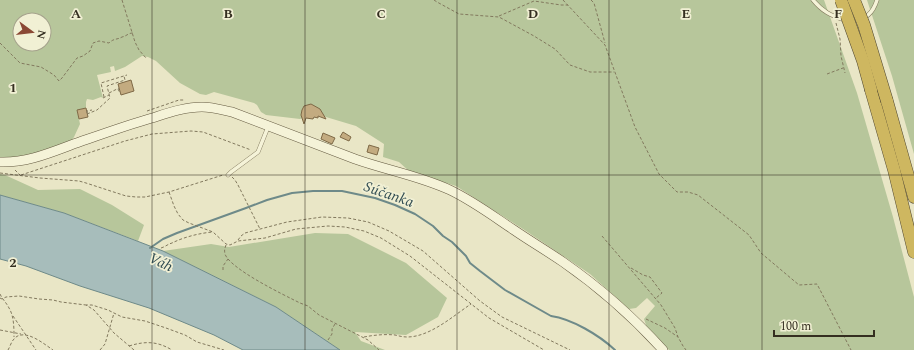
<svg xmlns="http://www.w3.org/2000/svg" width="914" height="350" viewBox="0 0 914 350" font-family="Spectral,serif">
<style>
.green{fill:#b7c69b;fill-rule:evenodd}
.water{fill:#a7bdbb;stroke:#6e8a89}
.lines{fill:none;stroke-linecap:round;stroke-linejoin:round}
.stream{stroke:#6e8a89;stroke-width:2}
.building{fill:#c3ab80;stroke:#7e6946}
.lane-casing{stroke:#82795e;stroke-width:4.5}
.secondary-casing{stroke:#645a41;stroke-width:10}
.highway-casing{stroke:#504731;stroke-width:13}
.path{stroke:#82795e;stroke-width:1;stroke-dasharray:3 2;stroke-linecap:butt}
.lane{stroke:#f5f3d8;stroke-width:3.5}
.secondary{stroke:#f5f3d8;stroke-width:9}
.highway{stroke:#ceb760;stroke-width:12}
.highway-bridge-casing{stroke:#504731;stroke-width:13;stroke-linecap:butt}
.highway-bridge{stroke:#ceb760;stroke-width:12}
.grid{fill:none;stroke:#342e20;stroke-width:1;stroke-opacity:0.55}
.labels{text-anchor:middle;stroke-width:3.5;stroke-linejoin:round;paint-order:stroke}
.water-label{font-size:15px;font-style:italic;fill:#314c52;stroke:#f1f0d4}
.grid-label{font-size:13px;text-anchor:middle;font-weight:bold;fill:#342e20;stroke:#f1f0d4;stroke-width:3.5;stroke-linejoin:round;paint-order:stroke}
</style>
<rect width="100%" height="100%" fill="#e9e6c6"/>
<!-- green -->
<g class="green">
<path d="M 0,0 L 824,0 L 857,93 L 893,217 L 914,297 L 914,350 L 669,350 L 647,328 L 644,319 L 655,306 L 647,298 L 636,308 L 629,309 L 590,274 L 526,231 L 456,186 L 410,172 L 399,162 L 383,157 L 384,144 L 356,126 L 316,114 L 300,119 L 266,115 L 261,112 L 257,105 L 254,103 L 214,92 L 206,95 L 200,94 L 180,83 L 156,61 L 148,57 L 142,56 L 125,67 L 115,71 L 114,66 L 110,67 L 111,72 L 97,75 L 103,98 L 101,97 L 93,100 L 87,99 L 86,102 L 86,108 L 77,110 L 80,124 L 74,137 L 72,140 L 43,152 L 8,160 L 0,159 ZM 20,20 L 44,20 L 44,44 L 20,44 Z"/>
<path d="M 867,0 L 914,0 L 914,154 L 892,76 Z"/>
<path d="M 0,174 L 5,175 L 38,190 L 80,189 L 112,205 L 144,225 L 138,241 L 64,213 L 0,195 Z"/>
<path d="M 315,233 L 348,234 L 406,263 L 447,298 L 438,317 L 406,335 L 355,332 L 361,341 L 385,350 L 340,350 L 276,307 L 163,251 L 211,244 L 229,247 Z"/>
</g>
<!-- water -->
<path class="water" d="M 0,195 L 64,213 L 163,251 L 276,307 L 340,350 L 243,350 L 214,335 L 149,308 L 80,286 L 26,266 L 0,259 Z"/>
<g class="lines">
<!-- stream -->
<path class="stream" d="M 150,248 L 163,239 L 177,233 L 246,208 L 267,200 L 292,193 L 313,191 L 342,191 L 375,198 L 395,205 L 415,214 L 433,226 L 443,236 L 452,242 L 466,256 L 470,263 L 480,271 L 505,290 L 551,316 C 572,319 599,335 615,350"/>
</g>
<!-- building -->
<g class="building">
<path d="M 131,80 L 134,91 L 121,95 L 118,84 Z"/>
<path d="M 311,104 L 320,109 L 326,119 L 318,116 L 318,118 L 314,117 L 313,119 L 306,118 L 304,124 L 301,115 L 302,110 L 304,106 Z"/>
<path d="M 86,108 L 88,117 L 79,119 L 77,110 Z"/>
<path d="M 343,132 L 351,137 L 349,141 L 340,137 Z"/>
<path d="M 323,133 L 335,138 L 332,144 L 321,139 Z"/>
<path d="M 369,145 L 379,148 L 377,155 L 367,152 Z"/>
</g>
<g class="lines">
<defs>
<g id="lane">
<path d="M 813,0 C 822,11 831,16 845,20"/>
<path d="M 851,20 C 865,21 873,13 877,0"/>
<path d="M 228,175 L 231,172 L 258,152 L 268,127"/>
</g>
<path id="secondary" d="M 0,162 C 25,163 47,154 71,145 C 97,136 124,126 152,118 C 168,113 185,107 202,107 C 212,107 222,110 232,112 L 355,159 C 386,170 420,176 450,190 C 473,201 493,216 514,230 C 530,241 547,251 563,262 C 599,287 633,317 663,350"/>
<g id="highway">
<path d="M 871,90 L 894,170 L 914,252"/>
<path d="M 887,101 L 914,197"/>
</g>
</defs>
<!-- lane casing -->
<use href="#lane" class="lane-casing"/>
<!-- secondary casing -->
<use href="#secondary" class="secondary-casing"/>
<!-- highway casing -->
<use href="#highway" class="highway-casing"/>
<!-- path -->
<g class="path">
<path d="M 122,0 L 135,42 L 139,50 L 146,58"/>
<path d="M 434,0 L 437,2 L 459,14 L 499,17 L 534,36 L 555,49 L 570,65 L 590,72 L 614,72"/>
<path d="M 563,0 L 605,45 L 635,127 L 659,174 L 677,192 L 688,192 L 698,195 L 749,235 L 761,253 L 799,285 L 817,284 L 851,350"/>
<path d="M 591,0 L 594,3 L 605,43"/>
<path d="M 499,16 L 534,1 L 561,5 L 568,5"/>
<path d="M 836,23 L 840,39 L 841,56 L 845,73"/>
<path d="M 0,43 L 20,63 L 41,67 L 54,75 L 59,81 L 62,78 L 77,58 L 83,56 L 90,51 L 93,43 L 99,41 L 109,43 C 114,38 117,40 122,37 C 127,36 128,33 133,33"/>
<path d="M 827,74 L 843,68"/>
<path d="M 118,89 L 120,93"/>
<path d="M 109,93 L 119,88"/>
<path d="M 104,97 L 101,83 L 127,75"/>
<path d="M 103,98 L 109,95"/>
<path d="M 147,111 L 179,100 L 184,100"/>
<path d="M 87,113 L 87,111 L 92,110"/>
<path d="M 87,114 L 97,110 L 110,98 L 107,86 L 125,80 L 124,76"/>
<path d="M 15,170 L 20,175"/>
<path d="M 0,173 L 40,178 L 79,181 L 86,183 L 126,196 L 136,197 L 145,197 L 169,192 L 223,175"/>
<path d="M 21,175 L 125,141 L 152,134 L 191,131 L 203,132 L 251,150"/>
<path d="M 232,177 L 235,180 L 238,185 L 260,229"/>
<path d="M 169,192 L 174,206 L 178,214 L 183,220 L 189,223 L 213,232 L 226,244 L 230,245 L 238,241 L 265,238 L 296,229 L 328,226 L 345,227 L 364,231 L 381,238 L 410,256 L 489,318 L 544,350"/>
<path d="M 602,236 L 661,305 L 675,328 L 678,337 L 683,346 L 686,350"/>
<path d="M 238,240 L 241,236 L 245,233 L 287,222 L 322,217 L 348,218 L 368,222 L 389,231 L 423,251 L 480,301 L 502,317 L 570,350"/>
<path d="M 226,245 C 225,248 224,250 225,254 C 230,269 284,295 300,303 L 308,306 L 319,315 L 368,340 L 379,350"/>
<path d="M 161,248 C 165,247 168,244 172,243 C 184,237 200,233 213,232"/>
<path d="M 631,268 L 643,275 L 650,277 L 662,293 L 656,298"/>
<path d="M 223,270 L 223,266 L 228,259"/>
<path d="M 0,294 C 2,299 6,302 9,308 C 14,316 14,328 14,337"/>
<path d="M 0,298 L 2,299 L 6,297 L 19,296 L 39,299 L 53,300 L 61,302 L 86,305"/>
<path d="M 13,316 L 36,350"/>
<path d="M 646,319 L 665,328 L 678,337"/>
<path d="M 0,330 L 21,334"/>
<path d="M 364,337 C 374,335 385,334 395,335 C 399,336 403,337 407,337 C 430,337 453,316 471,304"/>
<path d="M 328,340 L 332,334 L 332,329 L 335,324"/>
<path d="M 129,346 C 145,341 157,341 172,350"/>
<path d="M 8,350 C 10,347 11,342 14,339 C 24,327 44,344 53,350"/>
<path d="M 100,350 L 105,344 L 114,313"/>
<path d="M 134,350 L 114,333 L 94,310 L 86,305 L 92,305 L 108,310 L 122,317 L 145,321 L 166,328 L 185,335 L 197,342 L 224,350"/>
</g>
<!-- lane -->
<use href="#lane" class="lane"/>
<!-- secondary -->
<use href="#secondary" class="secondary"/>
<!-- highway -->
<use href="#highway" class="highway"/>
<defs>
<g id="highway-bridge">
<path d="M 841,0 L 863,61 L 871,90"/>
<path d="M 854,0 L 864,25 L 887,101"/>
</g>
</defs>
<!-- highway-bridge casing -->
<use href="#highway-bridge" class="highway-bridge-casing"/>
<!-- highway-bridge -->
<use href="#highway-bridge" class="highway-bridge"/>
</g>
<!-- grid -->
<path class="grid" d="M 152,0 L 152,350M 305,0 L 305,350M 457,0 L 457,350M 609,0 L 609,350M 762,0 L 762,350M 0,175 L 914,175"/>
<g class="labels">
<!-- water labels -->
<g class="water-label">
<text transform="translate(389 194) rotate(19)" y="5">Súčanka</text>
<text transform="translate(161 262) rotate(25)" y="5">Váh</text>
</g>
</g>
<g class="grid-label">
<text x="76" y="18">A</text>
<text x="228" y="18">B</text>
<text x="381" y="18">C</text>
<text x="533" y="18">D</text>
<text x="686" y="18">E</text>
<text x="838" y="18">F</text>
<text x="13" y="92">1</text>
<text x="13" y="267">2</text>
</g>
<!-- north arrow -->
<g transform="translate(32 32) rotate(105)"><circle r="19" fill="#f1f0d4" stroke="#a5a28c"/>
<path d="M0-3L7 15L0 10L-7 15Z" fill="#8a4834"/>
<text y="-6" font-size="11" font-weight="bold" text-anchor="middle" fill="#342e20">N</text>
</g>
<!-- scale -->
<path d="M774 330v6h100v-6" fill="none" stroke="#342e20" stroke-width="2"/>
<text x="780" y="330" font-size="12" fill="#342e20" stroke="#f1f0d4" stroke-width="3" paint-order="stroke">100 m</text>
</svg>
